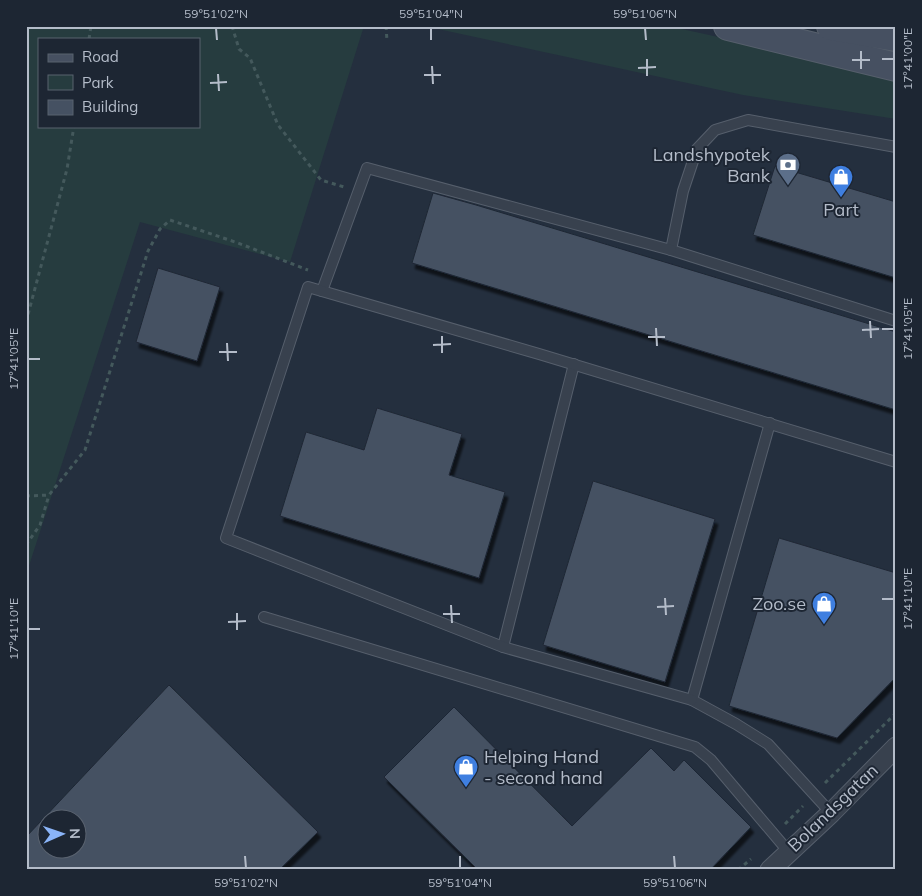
<svg xmlns="http://www.w3.org/2000/svg" width="922" height="896" viewBox="0 0 922 896" font-family="Mulish,sans-serif">
<style>
.green{fill:#263c3f;fill-rule:evenodd}
.building{fill:#455162;stroke:#1f2835;fill-rule:evenodd;filter:url(#shadow)}
.lines{fill:none;stroke-linecap:round;stroke-linejoin:round}
.lane-casing{stroke:#565f6c;stroke-width:12}
.street-casing{stroke:#565f6c;stroke-width:21}
.secondary-casing{stroke:#565f6c;stroke-width:30}
.path{stroke:#44595c;stroke-width:3;stroke-dasharray:4 4;stroke-linecap:butt}
.lane{stroke:#38414e;stroke-width:10}
.street{stroke:#38414e;stroke-width:19}
.secondary{stroke:#465061;stroke-width:28}
.ticks{fill:none;stroke:#b4bcc9;stroke-width:2}
.labels{text-anchor:middle;stroke-width:4;stroke-linejoin:round;paint-order:stroke}
.poi-label{font-size:18px;fill:#b4bcc9;stroke:#1d2633;text-anchor:end}
.street-label{font-size:18px;fill:#b4bcc9;stroke:#1d2633}
.neatline{fill:none;stroke:#b4bcc9;stroke-width:2}
.ticks-label{font-size:12px;text-anchor:middle;fill:#b4bcc9}
</style>
<defs>
<filter id="shadow"><feDropShadow dx="3" dy="5.5" stdDeviation="1" flood-color="#0009"/></filter>
</defs>
<rect width="100%" height="100%" fill="#242f3e"/>
<!-- green -->
<g class="green">
<path d="M 26,26 L 364,26 L 290,262 L 140,222 L 26,575 ZM 39,39 L 199,39 L 199,126 L 39,126 Z"/>
<path d="M 424,26 L 668,26 L 896,76 L 896,119 L 743,95 Z"/>
</g>
<!-- building -->
<g class="building">
<path d="M 775,166 L 896,202 L 896,278 L 753,235 Z"/>
<path d="M 433,193 L 476,205 L 896,332 L 896,410 L 412,263 Z"/>
<path d="M 158,268 L 220,287 L 197,361 L 136,342 Z"/>
<path d="M 377,408 L 462,434 L 449,475 L 505,492 L 479,578 L 280,516 L 306,432 L 364,450 Z"/>
<path d="M 593,481 L 715,519 L 665,682 L 543,645 Z"/>
<path d="M 779,538 L 896,573 L 896,677 L 837,738 L 729,706 Z"/>
<path d="M 169,685 L 318,832 L 279,870 L 26,870 L 26,837 ZM 48,818 L 78,818 L 78,848 L 48,848 Z"/>
<path d="M 454,707 L 572,826 L 651,748 L 674,771 L 684,760 L 751,827 L 710,870 L 478,870 L 384,777 Z"/>
</g>
<g class="lines">
<defs>
<g id="lane">
<path d="M 896,147 L 748,120 L 715,130 L 697,149 L 683,191 L 671,250 L 896,321"/>
<path d="M 322,291 L 367,168 L 671,250"/>
<path d="M 770,423 L 692,700 L 736,724 L 768,744 L 831,813"/>
<path d="M 264,617 L 695,747 L 711,760 L 788,851"/>
<path d="M 503,647 L 574,364"/>
<path d="M 692,700 L 503,647 L 226,538 L 308,287 L 539,354 L 896,462"/>
</g>
<path id="street" d="M 770,870 L 831,813 L 896,747"/>
<g id="secondary">
<path d="M 728,26 L 896,67"/>
<path d="M 831,26 L 896,37"/>
</g>
</defs>
<!-- lane casing -->
<use href="#lane" class="lane-casing"/>
<!-- street casing -->
<use href="#street" class="street-casing"/>
<!-- secondary casing -->
<use href="#secondary" class="secondary-casing"/>
<!-- path -->
<g class="path">
<path d="M 232,26 L 239,49 L 250,58 L 278,125 L 321,180 L 344,187"/>
<path d="M 386,26 L 387,41"/>
<path d="M 89,39 L 91,26"/>
<path d="M 26,322 L 67,169 L 74,126"/>
<path d="M 26,496 L 49,495 L 85,450 L 148,251 L 160,229 L 170,220 L 238,243 L 308,270"/>
<path d="M 26,545 L 40,525 L 49,495"/>
<path d="M 825,783 L 896,713"/>
<path d="M 785,824 L 803,806"/>
<path d="M 738,870 L 751,859"/>
</g>
<!-- lane -->
<use href="#lane" class="lane"/>
<!-- street -->
<use href="#street" class="street"/>
<!-- secondary -->
<use href="#secondary" class="secondary"/>
</g>
<!-- ticks -->
<path class="ticks" d="M 216,28 L 217,40M 431,28 L 431,40M 645,28 L 646,40M 861,51 L 861,69M 647,59 L 647,76M 882,59 L 894,59M 852,60 L 870,60M 432,66 L 433,84M 638,68 L 656,67M 218,74 L 219,91M 424,75 L 441,75M 210,83 L 227,82M 870,321 L 871,338M 656,328 L 657,346M 882,329 L 894,329M 862,330 L 879,329M 442,336 L 442,353M 648,337 L 665,337M 227,343 L 228,361M 433,345 L 451,344M 219,352 L 237,352M 28,359 L 40,359M 665,598 L 666,615M 882,599 L 894,599M 451,605 L 452,623M 657,607 L 674,606M 237,613 L 237,630M 443,614 L 460,614M 228,622 L 246,621M 28,629 L 40,629M 245,856 L 246,868M 460,856 L 460,868M 674,856 L 675,868"/>
<!-- icons -->
<defs>
<symbol id="bank-pin" viewBox="-11 -11 22 30"><path d="M0 17L-7.5 6A9.5 9.5 0 1 1 7.5 6Z" fill="#5c6f8a" stroke="#1d2633"/><path d="M-6-4H6V4H-6ZM0-2.3a2.3 2.3 0 1 0 0 4.6a2.3 2.3 0 1 0 0-4.6Z" fill="#fff"/></symbol>
<symbol id="shop-pin" viewBox="-11 -11 22 30"><path d="M0 17L-7.5 6A9.5 9.5 0 1 1 7.5 6Z" fill="#3f7fe0" stroke="#1d2633"/><path d="M-5-2.5h2.3a2.7 3.5 0 0 1 5.4 0H5L5.5 6h-11ZM-1.5-2.5h3a1.5 2.3 0 0 0-3 0Z" fill="#fff"/></symbol>
</defs>
<g fill-rule="evenodd">
<use href="#bank-pin" x="774" y="151" width="28" height="38"/>
<use href="#shop-pin" x="827" y="163" width="28" height="38"/>
<use href="#shop-pin" x="810" y="590" width="28" height="38"/>
<use href="#shop-pin" x="452" y="753" width="28" height="38"/>
</g>
<g class="labels">
<!-- poi labels -->
<g class="poi-label">
<text x="770" y="161">Landshypotek<tspan x="770" dy="21">Bank</tspan></text>
<text x="841" y="216" text-anchor="middle">Part</text>
<text x="806" y="610">Zoo.se</text>
<text x="484" y="763" text-anchor="start">Helping Hand<tspan x="484" dy="21">- second hand</tspan></text>
</g>
<!-- street labels -->
<g class="street-label">
<text transform="translate(833 808) rotate(-44)" y="6">Bolandsgatan</text>
</g>
</g>
<!-- border -->
<rect width="922" height="896" fill="none" stroke="#1d2633" stroke-width="55"/>
<!-- legend -->
<rect x="38" y="38" width="162" height="90" fill="#1d2633" stroke="#59626f"/>
<rect x="48" y="54" width="25" height="8" fill="#465061" stroke="#59626f"/>
<text x="82" y="62" font-size="15" fill="#b4bcc9">Road</text>
<rect x="48" y="75" width="25" height="15" fill="#263c3f" stroke="#59626f"/>
<text x="82" y="88" font-size="15" fill="#b4bcc9">Park</text>
<rect x="48" y="100" width="25" height="15" fill="#455162" stroke="#59626f"/>
<text x="82" y="112" font-size="15" fill="#b4bcc9">Building</text>
<!-- north arrow -->
<g transform="translate(62 834) rotate(88)"><circle r="24" fill="#1d2633" stroke="#59626f"/>
<path d="M0-4L9 19L0 12L-9 19Z" fill="#8ab4f8"/>
<text y="-8" font-size="14" font-weight="bold" text-anchor="middle" fill="#b4bcc9">N</text>
</g>
<rect x="28" y="28" width="866" height="840" class="neatline"/>
<g class="ticks-label">
<text x="216" y="18">59°51'02"N</text>
<text x="431" y="18">59°51'04"N</text>
<text x="645" y="18">59°51'06"N</text>
<text transform="translate(908 59) rotate(-90)" y="4">17°41'00"E</text>
<text transform="translate(908 329) rotate(-90)" y="4">17°41'05"E</text>
<text transform="translate(14 359) rotate(-90)" y="4">17°41'05"E</text>
<text transform="translate(908 599) rotate(-90)" y="4">17°41'10"E</text>
<text transform="translate(14 629) rotate(-90)" y="4">17°41'10"E</text>
<text x="246" y="887">59°51'02"N</text>
<text x="460" y="887">59°51'04"N</text>
<text x="675" y="887">59°51'06"N</text>
</g>
</svg>
